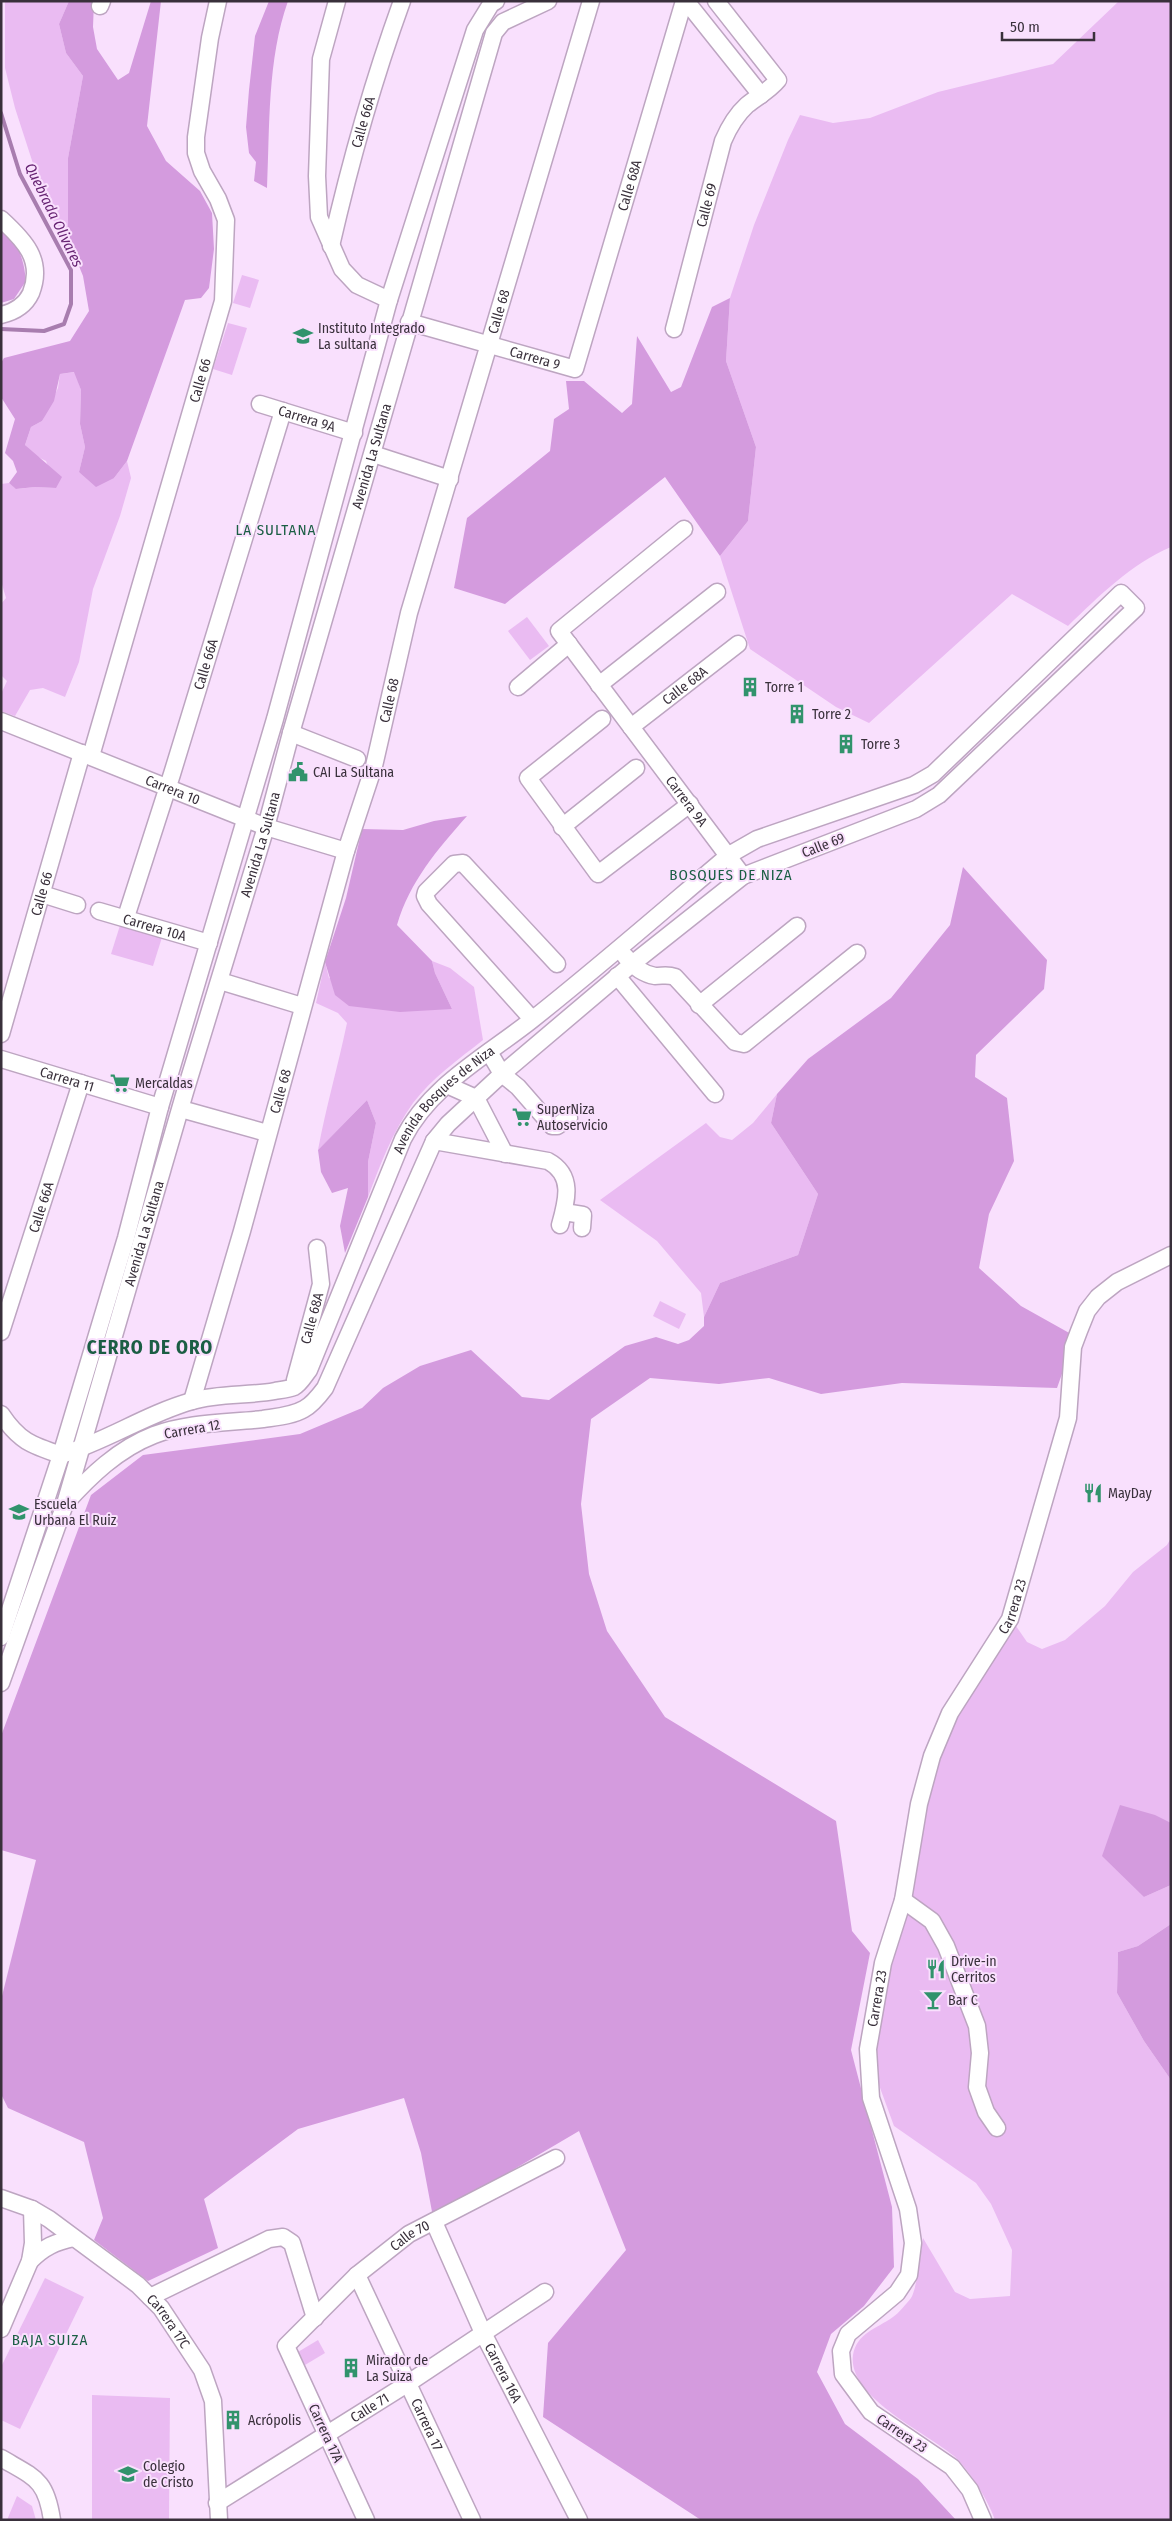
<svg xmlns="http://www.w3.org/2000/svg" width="1172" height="2521" viewBox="0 0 1172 2521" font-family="'Fira Sans Condensed',sans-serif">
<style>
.green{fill:#eabbf2}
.forest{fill:#d49bde}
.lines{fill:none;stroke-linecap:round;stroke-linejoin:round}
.stream{stroke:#a87daf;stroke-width:4}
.minor-casing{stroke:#bda5c1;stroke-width:19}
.minor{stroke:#fff;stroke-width:16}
.labels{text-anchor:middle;stroke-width:4;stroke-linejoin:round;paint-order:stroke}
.street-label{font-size:14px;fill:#39303b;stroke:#f9e0fd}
.poi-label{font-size:14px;fill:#39303b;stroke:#f9e0fd;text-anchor:start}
.water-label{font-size:15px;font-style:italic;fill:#672473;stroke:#f9e0fd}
.neighbourhood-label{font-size:15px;letter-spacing:1px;fill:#1b5e44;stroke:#f9e0fd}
.district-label{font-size:19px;font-weight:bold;letter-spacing:1px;fill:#1b5e44;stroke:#f9e0fd}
</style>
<rect width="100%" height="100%" fill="#f9e0fd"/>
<!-- green -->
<g class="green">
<path d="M 5,1 L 69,1 L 59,24 L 66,53 L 83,76 L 68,158 L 68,239 L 50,216 L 15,108 L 5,68 Z"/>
<path d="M 1119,1 L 1171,1 L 1171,547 C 1131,564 1099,596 1068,626 L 1012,594 L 869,723 L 836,707 L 750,649 L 720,556 L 748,521 L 756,447 L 726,361 L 730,298 L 754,225 L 788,140 L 800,115 L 833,123 L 870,118 L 938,92 L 1053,64 Z"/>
<path d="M 242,275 L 259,280 L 250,308 L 233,303 Z"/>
<path d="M 228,323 L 247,328 L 232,375 L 213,369 Z"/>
<path d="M 75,372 L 81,390 L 80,424 L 85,447 L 79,472 L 88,477 L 114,478 L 127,461 L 131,478 L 120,516 L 93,589 L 79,662 L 65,697 L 43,688 L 30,690 L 15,716 L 1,711 L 1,694 L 7,681 L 1,675 L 1,604 L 6,598 L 1,581 L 1,484 L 9,483 L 17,489 L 35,487 L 56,488 L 46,461 L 34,455 L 25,445 L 31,427 L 42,421 L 58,388 L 60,374 Z"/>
<path d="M 527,617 L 549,646 L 530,660 L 508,631 Z"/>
<path d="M 122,919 L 164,931 L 153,966 L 111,954 Z"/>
<path d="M 432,961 L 450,968 L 474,987 L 483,1040 C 459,1059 432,1078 413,1103 C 393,1131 380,1165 368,1197 L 368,1162 L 376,1123 L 367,1100 L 318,1150 C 326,1107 338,1066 347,1023 L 338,1013 L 316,1003 L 325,962 L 329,978 L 452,1009 L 435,973 Z"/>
<path d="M 777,1094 L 771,1123 L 818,1194 L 798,1255 L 720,1283 L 704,1317 L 701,1293 L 657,1241 L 600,1200 L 706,1123 L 720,1137 L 732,1140 L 753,1123 Z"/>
<path d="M 660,1301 L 686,1314 L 679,1329 L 653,1316 Z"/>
<path d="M 1171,1538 L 1171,1825 L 1144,1897 L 1171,1885 L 1171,1924 L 1138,1946 L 1118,1952 L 1117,1993 L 1144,2041 L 1171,2080 L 1171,2520 L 995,2520 C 988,2500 970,2471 954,2456 C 927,2433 847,2397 853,2355 C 857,2333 876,2329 893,2317 C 899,2313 906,2304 911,2298 C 917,2289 921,2251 923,2238 L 955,2292 L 970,2299 L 1010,2296 L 1012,2250 L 991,2204 L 976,2183 L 894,2126 L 879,2085 L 876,2038 L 921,1808 L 955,1713 L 1014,1623 L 1027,1642 L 1042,1649 L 1065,1640 L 1105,1606 L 1133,1572 L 1167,1545 Z"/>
<path d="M 45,2278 L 84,2297 L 20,2429 L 1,2420 L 1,2367 Z"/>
<path d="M 318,2340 L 325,2353 L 305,2365 L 298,2352 Z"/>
<path d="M 92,2395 L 170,2398 L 169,2520 L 92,2520 Z"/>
<path d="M 17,2496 L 32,2506 L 36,2520 L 7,2520 Z"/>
</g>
<!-- forest -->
<g class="forest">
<path d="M 69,1 L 94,1 L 93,27 L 97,49 L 118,80 L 129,73 L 151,1 L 161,1 L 147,126 L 166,161 L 200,191 L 212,213 L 214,249 L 209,288 L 201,298 L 185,300 L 127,461 L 114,478 L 96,487 L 79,472 L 85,447 L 80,424 L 81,390 L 74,372 L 60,374 L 54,401 L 42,421 L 31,427 L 25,445 L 62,477 L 56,488 L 35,487 L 16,489 L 9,483 L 17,472 L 13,461 L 5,453 L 15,419 L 1,397 L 1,363 L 4,358 L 70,341 L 89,311 L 83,276 L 68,239 L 68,158 L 83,76 L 66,53 L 59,24 Z"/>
<path d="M 269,1 L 288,1 C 267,60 270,126 267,188 L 254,181 L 256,162 L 249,153 L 246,127 L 249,90 L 255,36 Z"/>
<path d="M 1,229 C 20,247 23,256 26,281 L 14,299 L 1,303 Z"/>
<path d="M 730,298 L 726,361 L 756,447 L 748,521 L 720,556 L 665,477 L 505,604 L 454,588 L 467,518 L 550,451 L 554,419 L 569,409 L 566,381 L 584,381 L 622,413 L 632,404 L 637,336 L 671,392 L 681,387 L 712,307 Z"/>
<path d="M 467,816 C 437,850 410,881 397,925 L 432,961 L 435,973 L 452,1009 L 400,1012 L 349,1006 L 335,995 L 325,962 L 346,898 L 362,829 L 403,830 L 434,821 Z"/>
<path d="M 963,867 L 1047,960 L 1044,989 L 976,1055 L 975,1077 L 1007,1098 L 1014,1161 L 989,1214 L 979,1268 L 1021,1306 L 1080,1339 L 1063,1371 L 1057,1388 L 902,1383 L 821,1394 L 769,1378 L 719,1384 L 650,1378 L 591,1419 L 581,1504 L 589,1574 L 607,1631 L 665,1717 L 836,1821 L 852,1931 L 870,1953 L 851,2050 L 892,2207 L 894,2267 L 864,2306 L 831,2334 L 817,2372 L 845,2424 L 918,2479 L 956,2520 L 701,2520 L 543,2417 L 548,2343 L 626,2250 L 579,2131 L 433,2217 L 421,2153 L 404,2098 L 298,2129 L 204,2199 L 218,2248 L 148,2281 L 94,2240 L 103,2218 L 84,2142 L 8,2108 L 1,2094 L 1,2000 L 36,1860 L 1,1850 L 1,1736 L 91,1495 L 143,1455 L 300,1434 L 362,1408 L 383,1388 L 420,1366 L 471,1350 L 522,1397 L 549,1400 L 625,1346 L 656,1337 L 678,1344 L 689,1340 L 704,1326 L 704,1317 L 720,1283 L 798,1255 L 818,1194 L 771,1123 L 777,1094 L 808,1059 L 891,998 L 950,925 Z"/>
<path d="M 367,1100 L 376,1123 L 368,1162 L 368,1197 L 345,1253 L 340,1226 L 348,1188 L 332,1193 L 321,1172 L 318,1150 Z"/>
<path d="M 1120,1805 L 1155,1815 L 1171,1823 L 1171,1885 L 1144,1897 L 1102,1856 Z"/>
<path d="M 1171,1924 L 1171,2080 L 1144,2041 L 1117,1993 L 1118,1952 L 1138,1946 Z"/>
</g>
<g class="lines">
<!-- stream -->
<path class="stream" d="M 1,113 L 20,174 L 71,270 L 71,304 L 64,324 L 44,331 L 1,329"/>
<defs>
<g id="minor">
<path d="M 337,1 L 321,59 L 317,176 L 319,217 L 342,269 L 357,285 L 389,300"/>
<path d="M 686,1 L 761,95"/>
<path d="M 100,6 L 102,1"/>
<path d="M 1,219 C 24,240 44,260 31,293 C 25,306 14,312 1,315"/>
<path id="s1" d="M 331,246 C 350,163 373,81 402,1"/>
<path id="s2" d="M 409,322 L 575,369 L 684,1"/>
<path id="s3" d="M 674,329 L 723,141 C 729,127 736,115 747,105 C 758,96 769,91 778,80 L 716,1"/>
<path id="s4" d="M 260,404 L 354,433"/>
<path d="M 373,454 L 450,479"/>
<path id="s5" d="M 684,529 L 559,631 L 743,876"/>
<path d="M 599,685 L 717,592"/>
<path d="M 518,687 L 569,644"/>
<path d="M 602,719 L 528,778 L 598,874 L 690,804"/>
<path id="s6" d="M 1,721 L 266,827 L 346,851"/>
<path id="s7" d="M 631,727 L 738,644"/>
<path d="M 291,733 L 357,759"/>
<path id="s8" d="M 91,756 L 223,301 L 226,220 L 218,199 L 202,171 L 196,153 L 196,137 L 210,38 L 218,1"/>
<path d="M 562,827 L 636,768"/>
<path d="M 42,894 L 77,905"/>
<path id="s9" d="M 99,911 L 209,943"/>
<path id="s10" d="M 126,917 L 172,774 L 283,411"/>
<path d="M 625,956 C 632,965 643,974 655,976 C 663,976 667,974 675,977 L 735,1042 L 744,1044 L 857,953"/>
<path d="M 617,976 L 715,1094"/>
<path d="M 220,981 L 302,1006"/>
<path d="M 699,1005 L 797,926"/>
<path d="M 532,1019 L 429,904 L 425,896 L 426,892 L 454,864 L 463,863 L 557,964"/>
<path id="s11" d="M 1,1034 L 82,753"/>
<path d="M 489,1052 L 502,1074 L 518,1087 L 552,1126 L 557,1126 L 569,1118"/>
<path id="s12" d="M 1,1059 L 160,1107"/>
<path d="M 447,1085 L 476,1098 L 505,1154"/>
<path d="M 181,1109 L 267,1133"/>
<path d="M 434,1141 L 548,1161 C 574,1175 567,1200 560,1225"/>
<path d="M 564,1212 L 583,1215 L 582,1228"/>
<path id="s13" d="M 1,1332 L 81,1083"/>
<path id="s14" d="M 295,1380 L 321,1284 L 317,1248"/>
<path id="s15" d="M 192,1401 L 242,1231 L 346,851 L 374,766 L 409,613 L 591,1"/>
<path d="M 1,1414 C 19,1441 31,1445 61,1455"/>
<path id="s16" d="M 61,1455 C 107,1441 146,1414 192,1401 C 219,1393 248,1396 275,1391 C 281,1390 289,1389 294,1387 C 300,1384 305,1375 309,1370 L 403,1139 C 430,1085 488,1055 533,1019 C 600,966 664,910 729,855 L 757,839 L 914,785 L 933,774 L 1121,593 L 1136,608 L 939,795 L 916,809 L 743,876 L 632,964 L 502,1074 L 448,1124 L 434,1141 L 325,1388 C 319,1396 312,1405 304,1409 C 292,1416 276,1417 263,1419 C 227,1423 189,1422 154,1435 C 118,1449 90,1476 65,1504"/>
<path d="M 1,1637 L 61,1455 L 126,1238 L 160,1107 L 275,719 L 389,300 L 475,30 L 491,4 L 496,1"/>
<path id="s17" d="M 1,1683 L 65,1504 L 185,1092 L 266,827 L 291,733 L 494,33 L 503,22 L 548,1"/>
<path d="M 903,1900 L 932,1921 L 946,1946 L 977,2026 L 980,2053 L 977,2087 L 986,2112 L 997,2128"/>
<path id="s18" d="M 1,2198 L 32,2209 L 49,2219 L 138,2285 L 161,2308 L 202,2370 L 213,2401 L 219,2520"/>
<path id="s19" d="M 434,2222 L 483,2333 L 579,2520"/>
<path d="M 30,2261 C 44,2247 55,2242 74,2238"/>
<path id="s20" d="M 357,2275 L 472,2520"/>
<path d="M 150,2297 L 269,2239 L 283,2237 L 292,2243 L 315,2318"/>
<path d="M 1,2329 L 30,2261 L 33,2243 L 32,2209"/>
<path d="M 1,2458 C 35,2478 46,2479 52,2520"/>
<path id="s21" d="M 217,2503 L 407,2384 L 545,2292"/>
<path id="s22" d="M 366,2520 L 286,2346 L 357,2275 L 409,2234 L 556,2158"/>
<path id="s23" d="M 983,2520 L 970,2490 L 952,2467 L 871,2412 L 843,2374 L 841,2351 L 848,2334 L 897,2293 L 909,2275 L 913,2243 L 908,2209 L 871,2098 L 868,2049 L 883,1963 L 903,1900 L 919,1804 L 932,1756 L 950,1713 L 1010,1619 L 1068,1418 L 1073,1347 L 1079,1331 L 1087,1311 L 1098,1297 L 1117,1282 L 1171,1255"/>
</g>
</defs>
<!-- minor casing -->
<use href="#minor" class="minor-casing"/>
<!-- minor -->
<use href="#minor" class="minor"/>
</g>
<!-- icons -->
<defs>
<symbol id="school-bare" viewBox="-9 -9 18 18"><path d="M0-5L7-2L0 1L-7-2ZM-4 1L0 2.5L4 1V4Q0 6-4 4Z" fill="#31936c" stroke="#f9e0fd" stroke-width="2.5" paint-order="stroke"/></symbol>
<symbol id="building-bare" viewBox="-9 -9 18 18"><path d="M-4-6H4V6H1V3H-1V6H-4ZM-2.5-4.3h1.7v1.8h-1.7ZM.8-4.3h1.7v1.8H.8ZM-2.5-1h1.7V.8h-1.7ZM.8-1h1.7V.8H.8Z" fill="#31936c" stroke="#f9e0fd" stroke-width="2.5" paint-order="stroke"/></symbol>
<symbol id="civic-bare" viewBox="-9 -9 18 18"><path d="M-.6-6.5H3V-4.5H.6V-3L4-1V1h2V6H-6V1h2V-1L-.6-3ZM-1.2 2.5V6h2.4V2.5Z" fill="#31936c" stroke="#f9e0fd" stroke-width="2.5" paint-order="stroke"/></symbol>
<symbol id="supermarket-bare" viewBox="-9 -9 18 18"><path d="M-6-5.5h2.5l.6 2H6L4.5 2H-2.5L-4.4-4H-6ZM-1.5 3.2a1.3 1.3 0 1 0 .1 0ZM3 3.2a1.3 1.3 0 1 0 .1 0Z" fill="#31936c" stroke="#f9e0fd" stroke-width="2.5" paint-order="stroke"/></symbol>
<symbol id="restaurant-bare" viewBox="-9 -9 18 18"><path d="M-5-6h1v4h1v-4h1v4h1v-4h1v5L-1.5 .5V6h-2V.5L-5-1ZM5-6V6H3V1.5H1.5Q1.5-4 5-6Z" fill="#31936c" stroke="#f9e0fd" stroke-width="2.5" paint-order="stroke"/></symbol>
<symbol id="bar-bare" viewBox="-9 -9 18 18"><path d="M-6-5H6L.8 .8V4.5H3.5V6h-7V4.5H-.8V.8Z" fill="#31936c" stroke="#f9e0fd" stroke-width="2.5" paint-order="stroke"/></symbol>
</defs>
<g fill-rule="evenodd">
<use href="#school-bare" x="289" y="322" width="28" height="28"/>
<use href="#building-bare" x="736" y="673" width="28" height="28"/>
<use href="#building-bare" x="783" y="700" width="28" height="28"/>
<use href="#building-bare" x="832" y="730" width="28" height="28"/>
<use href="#civic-bare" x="284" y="758" width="28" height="28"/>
<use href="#supermarket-bare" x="106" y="1069" width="28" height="28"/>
<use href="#supermarket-bare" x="508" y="1103" width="28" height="28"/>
<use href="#restaurant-bare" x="1079" y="1479" width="28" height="28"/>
<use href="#school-bare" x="5" y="1498" width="28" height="28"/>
<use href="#restaurant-bare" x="922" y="1955" width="28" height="28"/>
<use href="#bar-bare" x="919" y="1986" width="28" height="28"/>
<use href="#building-bare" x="337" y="2354" width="28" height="28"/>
<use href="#building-bare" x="219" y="2406" width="28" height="28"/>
<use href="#school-bare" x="114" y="2460" width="28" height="28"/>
</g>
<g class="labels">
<!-- street labels -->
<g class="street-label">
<text dy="5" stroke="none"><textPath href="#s1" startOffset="128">Calle 66A</textPath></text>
<text dy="5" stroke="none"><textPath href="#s2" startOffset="364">Calle 68A</textPath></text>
<text dy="5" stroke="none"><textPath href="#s3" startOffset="128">Calle 69</textPath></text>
<text dy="5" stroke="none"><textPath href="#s15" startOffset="1132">Calle 68</textPath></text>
<text dy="5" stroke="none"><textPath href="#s2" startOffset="131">Carrera 9</textPath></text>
<text dy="5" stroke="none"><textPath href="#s8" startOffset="391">Calle 66</textPath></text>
<text dy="5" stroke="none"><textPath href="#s4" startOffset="49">Carrera 9A</textPath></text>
<text dy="5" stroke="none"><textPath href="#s17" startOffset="1282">Avenida La Sultana</textPath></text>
<text dy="5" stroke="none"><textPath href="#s10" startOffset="265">Calle 66A</textPath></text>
<text dy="5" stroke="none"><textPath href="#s7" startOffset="68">Calle 68A</textPath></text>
<text dy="5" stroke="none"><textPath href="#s15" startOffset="728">Calle 68</textPath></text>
<text dy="5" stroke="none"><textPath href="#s6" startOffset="185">Carrera 10</textPath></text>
<text dy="5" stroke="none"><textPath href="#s5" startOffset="374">Carrera 9A</textPath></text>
<text dy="5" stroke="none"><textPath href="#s17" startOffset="878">Avenida La Sultana</textPath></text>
<text transform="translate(823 845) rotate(-21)" y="5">Calle 69</text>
<text dy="5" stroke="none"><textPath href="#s11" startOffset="146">Calle 66</textPath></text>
<text dy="5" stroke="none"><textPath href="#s9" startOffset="58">Carrera 10A</textPath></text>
<text dy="5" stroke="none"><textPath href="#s12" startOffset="69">Carrera 11</textPath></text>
<text dy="5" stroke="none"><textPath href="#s15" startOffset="322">Calle 68</textPath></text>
<text dy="5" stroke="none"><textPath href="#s16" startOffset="574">Avenida Bosques de Niza</textPath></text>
<text dy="5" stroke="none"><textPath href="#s13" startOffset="131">Calle 66A</textPath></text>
<text dy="5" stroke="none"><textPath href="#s17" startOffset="472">Avenida La Sultana</textPath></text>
<text dy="5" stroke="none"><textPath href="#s14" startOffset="64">Calle 68A</textPath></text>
<text transform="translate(192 1429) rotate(-10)" y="5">Carrera 12</text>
<text dy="5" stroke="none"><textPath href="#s23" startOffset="1038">Carrera 23</textPath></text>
<text dy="5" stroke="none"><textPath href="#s23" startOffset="618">Carrera 23</textPath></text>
<text dy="5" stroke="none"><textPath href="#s22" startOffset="358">Calle 70</textPath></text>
<text dy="5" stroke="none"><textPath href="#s18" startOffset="211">Carrera 17C</textPath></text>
<text dy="5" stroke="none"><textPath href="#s19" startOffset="166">Carrera 16A</textPath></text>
<text dy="5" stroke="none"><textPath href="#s21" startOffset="180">Calle 71</textPath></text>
<text dy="5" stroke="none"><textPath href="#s20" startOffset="165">Carrera 17</textPath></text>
<text transform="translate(326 2433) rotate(65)" y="5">Carrera 17A</text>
<text transform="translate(902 2433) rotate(34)" y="5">Carrera 23</text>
</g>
<!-- poi labels -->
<g class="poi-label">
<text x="318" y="333">Instituto Integrado<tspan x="318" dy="16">La sultana</tspan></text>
<text x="765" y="692">Torre 1</text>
<text x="812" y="719">Torre 2</text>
<text x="861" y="749">Torre 3</text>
<text x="313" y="777">CAI La Sultana</text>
<text x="135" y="1088">Mercaldas</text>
<text x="537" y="1114">SuperNiza<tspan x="537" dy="16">Autoservicio</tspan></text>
<text x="1108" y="1498">MayDay</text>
<text x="34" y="1509">Escuela<tspan x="34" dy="16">Urbana El Ruiz</tspan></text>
<text x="951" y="1966">Drive-in<tspan x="951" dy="16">Cerritos</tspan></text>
<text x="948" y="2005">Bar C</text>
<text x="366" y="2365">Mirador de<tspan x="366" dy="16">La Suiza</tspan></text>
<text x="248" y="2425">Acrópolis</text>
<text x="143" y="2471">Colegio<tspan x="143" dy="16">de Cristo</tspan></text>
</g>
<!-- water labels -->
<g class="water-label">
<text transform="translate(54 215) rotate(64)" y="5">Quebrada Olivares</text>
</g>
<!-- neighbourhood labels -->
<g class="neighbourhood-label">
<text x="276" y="535">LA SULTANA</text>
<text x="731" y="880">BOSQUES DE NIZA</text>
<text x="50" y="2345">BAJA SUIZA</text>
</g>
<!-- district labels -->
<g class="district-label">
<text x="150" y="1354">CERRO DE ORO</text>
</g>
</g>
<!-- border -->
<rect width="1172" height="2521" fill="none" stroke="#39303b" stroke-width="5"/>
<!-- scale -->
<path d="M1002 32v8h92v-8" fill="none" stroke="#39303b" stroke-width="2.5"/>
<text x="1010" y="32" font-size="15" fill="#39303b" stroke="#f9e0fd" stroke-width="4" paint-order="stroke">50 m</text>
</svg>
